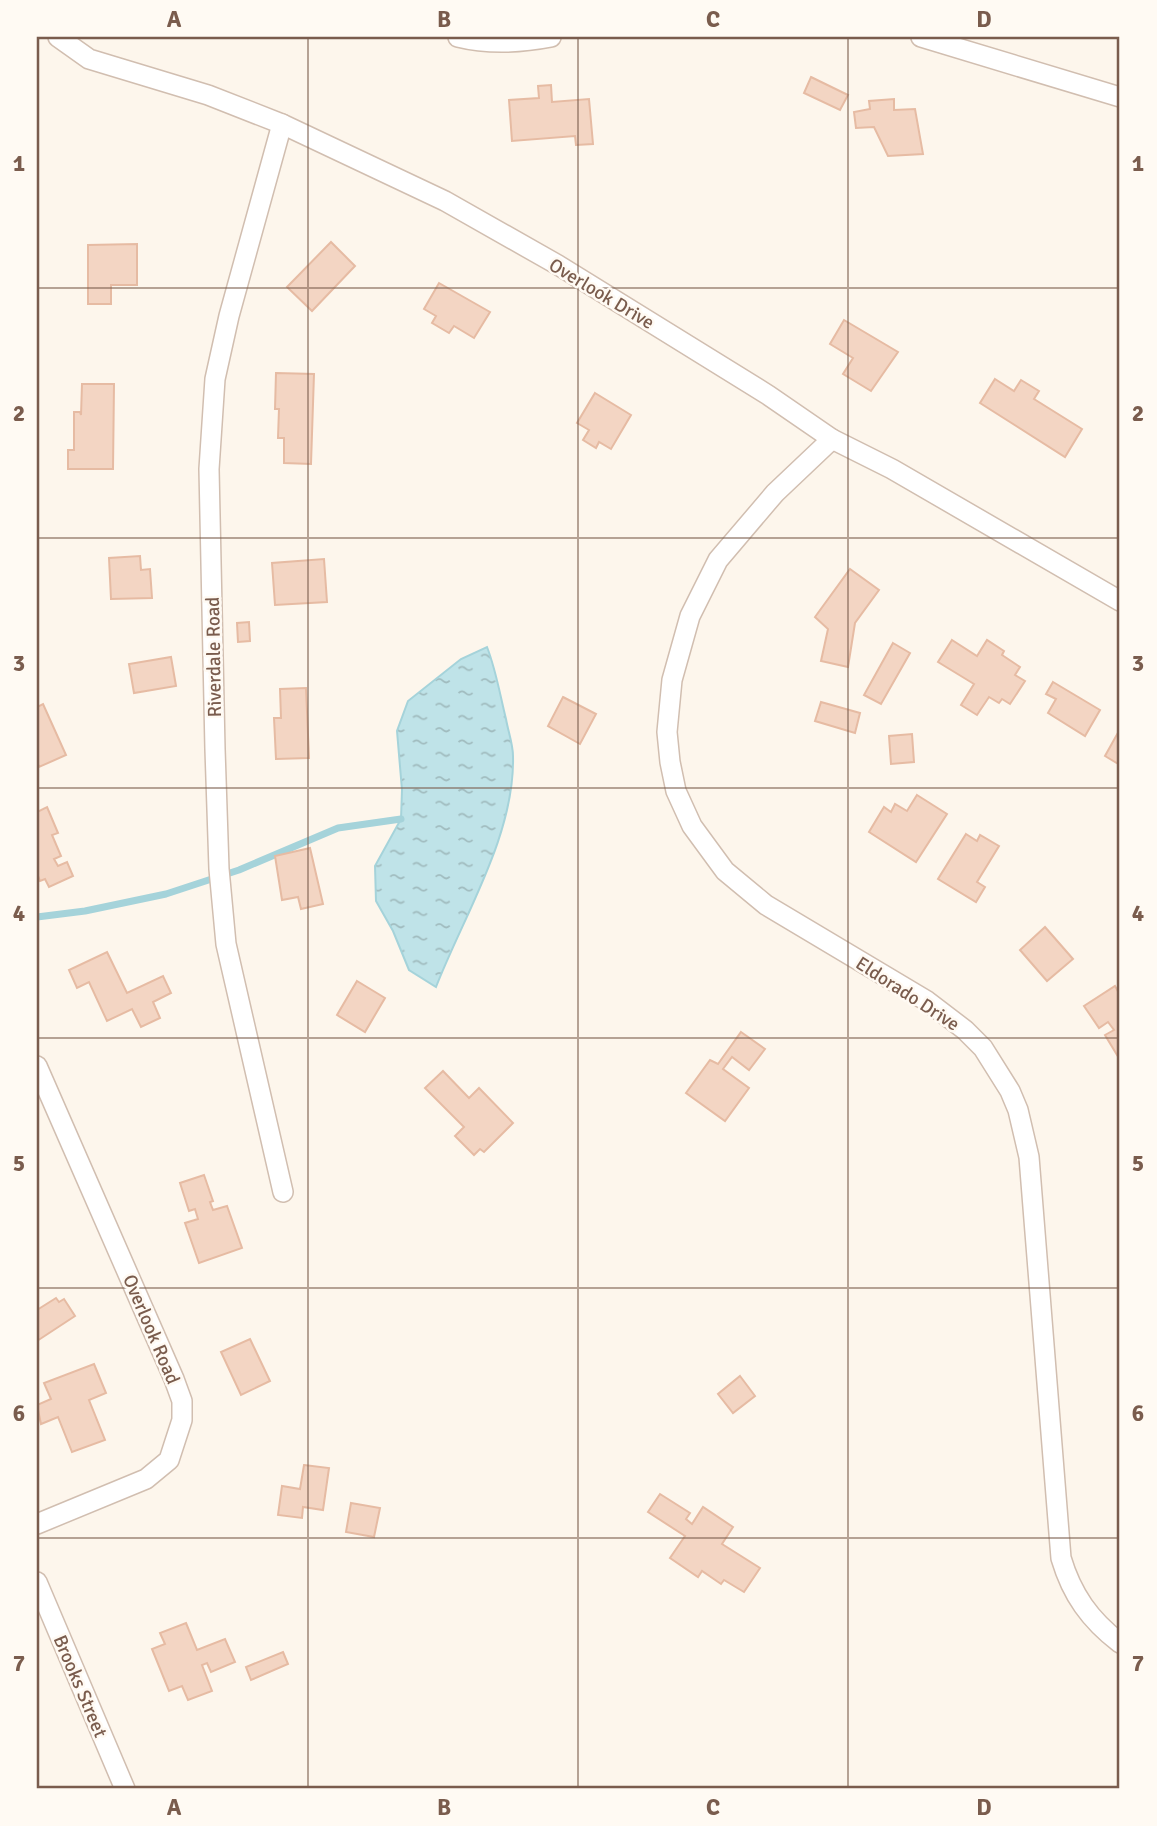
<svg xmlns="http://www.w3.org/2000/svg" width="1157" height="1826" viewBox="0 0 1157 1826" font-family="Signika,sans-serif">
<style>
.water{fill:url(#water-ripples);stroke:#a5d3da;stroke-width:2}
.lines{fill:none;stroke-linecap:round;stroke-linejoin:round}
.stream{stroke:#a5d3da;stroke-width:7}
.building{fill:#f3d5c3;stroke:#e6bba3;stroke-width:2}
.street-casing{stroke:#d1beb0;stroke-width:22}
.street{stroke:#fff;stroke-width:19}
.grid{fill:none;stroke:#7a5c4d;stroke-width:2;stroke-opacity:0.55}
.labels{text-anchor:middle;stroke-width:5;stroke-linejoin:round;paint-order:stroke}
.street-label{font-size:19px;fill:#7a5c4d;stroke:#fffaf3}
.neatline{fill:none;stroke:#7a5c4d;stroke-width:2.5}
.grid-label{font-size:23px;text-anchor:middle;font-weight:bold;fill:#7a5c4d}
</style>
<defs>
<pattern id="water-ripples" width="26" height="14" patternUnits="userSpaceOnUse" patternTransform="scale(1.75)"><rect width="26" height="14" fill="#bfe3e8"/><path d="M2 4q2-2 4 0t4 0M15 11q2-2 4 0t4 0" fill="none" stroke="#a0bbbe"/></pattern>
</defs>
<rect width="100%" height="100%" fill="#fdf6ec"/>
<!-- water -->
<path class="water" d="M 487,647 C 496,670 500,695 506,719 C 508,731 513,744 513,756 C 515,835 464,915 436,987 L 409,970 L 393,931 L 376,901 L 375,866 L 401,819 L 402,790 L 397,731 L 408,701 L 461,659 Z"/>
<g class="lines">
<!-- stream -->
<path class="stream" d="M 37,917 L 85,911 L 166,894 L 239,870 L 338,828 L 401,819"/>
</g>
<!-- building -->
<g class="building">
<path d="M 811,77 L 848,95 L 840,110 L 804,93 Z"/>
<path d="M 551,85 L 552,102 L 589,99 L 593,144 L 576,145 L 575,136 L 512,141 L 509,100 L 539,98 L 538,86 Z"/>
<path d="M 894,99 L 894,110 L 915,109 L 923,154 L 888,156 L 874,127 L 856,128 L 854,112 L 870,109 L 869,101 Z"/>
<path d="M 331,242 L 355,266 L 312,311 L 287,287 Z"/>
<path d="M 137,244 L 137,285 L 111,285 L 111,304 L 88,304 L 88,245 Z"/>
<path d="M 439,283 L 490,312 L 474,338 L 454,326 L 449,333 L 432,323 L 436,316 L 424,309 Z"/>
<path d="M 844,320 L 898,352 L 871,391 L 843,374 L 853,358 L 830,344 Z"/>
<path d="M 276,373 L 314,374 L 311,464 L 284,463 L 284,438 L 278,438 L 279,409 L 275,409 Z"/>
<path d="M 995,379 L 1014,391 L 1021,380 L 1039,391 L 1034,399 L 1082,429 L 1065,457 L 980,403 Z"/>
<path d="M 82,384 L 114,384 L 113,469 L 68,469 L 68,450 L 74,450 L 74,412 L 80,412 L 81,415 Z"/>
<path d="M 595,393 L 631,415 L 611,449 L 599,442 L 596,448 L 583,440 L 589,430 L 577,423 Z"/>
<path d="M 140,556 L 141,570 L 150,569 L 152,598 L 111,599 L 109,558 Z"/>
<path d="M 324,559 L 327,602 L 275,605 L 272,563 Z"/>
<path d="M 850,569 L 879,590 L 855,623 L 848,667 L 821,661 L 828,629 L 815,617 Z"/>
<path d="M 249,622 L 250,641 L 238,642 L 237,623 Z"/>
<path d="M 952,640 L 977,656 L 987,640 L 1004,651 L 1002,655 L 1020,667 L 1015,675 L 1025,681 L 1010,704 L 1002,699 L 999,703 L 989,697 L 977,715 L 961,705 L 974,684 L 938,662 Z"/>
<path d="M 893,643 L 910,653 L 881,704 L 864,695 Z"/>
<path d="M 171,657 L 176,686 L 134,693 L 129,664 Z"/>
<path d="M 1053,682 L 1100,710 L 1085,736 L 1048,713 L 1056,699 L 1046,694 Z"/>
<path d="M 306,688 L 309,758 L 276,759 L 274,718 L 281,718 L 280,689 Z"/>
<path d="M 563,697 L 596,714 L 580,744 L 548,726 Z"/>
<path d="M 821,702 L 860,713 L 855,733 L 815,721 Z"/>
<path d="M 43,704 L 66,755 L 39,767 L 37,761 L 37,707 Z"/>
<path d="M 1120,729 L 1120,765 L 1105,756 Z"/>
<path d="M 912,734 L 914,762 L 891,764 L 889,736 Z"/>
<path d="M 917,795 L 947,814 L 916,862 L 869,832 L 884,807 L 891,812 L 895,804 L 907,811 Z"/>
<path d="M 47,807 L 58,833 L 52,835 L 61,856 L 54,859 L 58,866 L 67,862 L 73,876 L 49,887 L 45,879 L 40,881 L 37,873 L 37,812 Z"/>
<path d="M 966,834 L 977,841 L 980,835 L 999,846 L 977,882 L 985,887 L 976,902 L 938,879 Z"/>
<path d="M 310,848 L 323,904 L 301,909 L 298,897 L 282,900 L 275,856 Z"/>
<path d="M 1045,927 L 1073,959 L 1047,981 L 1020,950 Z"/>
<path d="M 107,952 L 127,993 L 163,976 L 171,993 L 153,1002 L 160,1018 L 141,1027 L 132,1009 L 107,1021 L 89,982 L 77,988 L 69,970 Z"/>
<path d="M 357,981 L 385,998 L 365,1032 L 337,1015 Z"/>
<path d="M 1115,986 L 1120,995 L 1120,1060 L 1105,1035 L 1114,1030 L 1108,1022 L 1099,1028 L 1084,1006 Z"/>
<path d="M 741,1032 L 765,1049 L 749,1070 L 732,1057 L 723,1069 L 749,1088 L 725,1121 L 686,1093 L 710,1060 L 718,1064 Z"/>
<path d="M 443,1071 L 469,1098 L 479,1088 L 513,1123 L 484,1152 L 480,1149 L 474,1155 L 455,1136 L 464,1127 L 425,1088 Z"/>
<path d="M 204,1175 L 213,1201 L 210,1202 L 213,1210 L 227,1206 L 242,1248 L 199,1263 L 185,1223 L 198,1219 L 195,1209 L 189,1211 L 180,1183 Z"/>
<path d="M 56,1298 L 59,1302 L 64,1299 L 75,1316 L 37,1341 L 37,1310 Z"/>
<path d="M 250,1339 L 270,1381 L 241,1395 L 221,1352 Z"/>
<path d="M 94,1364 L 106,1393 L 89,1400 L 105,1440 L 72,1452 L 58,1417 L 41,1424 L 37,1405 L 51,1399 L 44,1383 Z"/>
<path d="M 740,1376 L 755,1396 L 733,1413 L 718,1394 Z"/>
<path d="M 304,1465 L 329,1468 L 323,1510 L 303,1507 L 302,1518 L 278,1515 L 282,1486 L 300,1489 Z"/>
<path d="M 660,1494 L 690,1513 L 686,1519 L 692,1524 L 703,1507 L 733,1527 L 722,1544 L 760,1568 L 744,1592 L 724,1580 L 721,1584 L 702,1571 L 698,1577 L 670,1558 L 685,1536 L 648,1512 Z"/>
<path d="M 351,1503 L 380,1508 L 374,1537 L 346,1532 Z"/>
<path d="M 186,1623 L 197,1650 L 225,1639 L 235,1662 L 211,1672 L 207,1663 L 202,1665 L 212,1691 L 188,1700 L 182,1686 L 169,1691 L 152,1649 L 165,1644 L 160,1633 Z"/>
<path d="M 283,1652 L 288,1664 L 251,1680 L 246,1667 Z"/>
</g>
<g class="lines">
<defs>
<g id="street">
<path d="M 58,37 L 89,59 L 208,95 L 282,124 L 445,201 L 558,265 L 768,395 L 832,439 L 892,469 L 1120,601"/>
<path d="M 458,37 C 490,45 520,43 551,37"/>
<path d="M 921,37 L 1120,97"/>
<path d="M 282,124 L 229,316 L 215,379 L 209,469 L 215,749 L 219,869 L 226,944 L 283,1192"/>
<path d="M 832,439 L 775,493 L 718,560 L 690,616 L 672,680 L 667,732 L 670,762 L 676,791 L 692,826 L 725,871 L 766,905 L 927,1001 L 965,1030 L 983,1048 L 1010,1091 L 1018,1110 L 1029,1157 L 1061,1558 C 1072,1595 1090,1620 1120,1643"/>
<path d="M 37,1066 L 174,1379 L 182,1401 L 182,1420 L 169,1460 L 146,1479 L 37,1524"/>
<path d="M 37,1582 L 125,1789"/>
</g>
</defs>
<!-- street casing -->
<use href="#street" class="street-casing"/>
<!-- street -->
<use href="#street" class="street"/>
</g>
<!-- grid -->
<path class="grid" d="M 308,37 L 308,1789M 578,37 L 578,1789M 848,37 L 848,1789M 37,288 L 1120,288M 37,538 L 1120,538M 37,788 L 1120,788M 37,1038 L 1120,1038M 37,1288 L 1120,1288M 37,1538 L 1120,1538"/>
<g class="labels">
<!-- street labels -->
<g class="street-label">
<text transform="translate(602 293) rotate(31)" y="7">Overlook Drive</text>
<text transform="translate(213 657) rotate(-91)" y="7">Riverdale Road</text>
<text transform="translate(908 993) rotate(33)" y="7">Eldorado Drive</text>
<text transform="translate(152 1329) rotate(67)" y="7">Overlook Road</text>
<text transform="translate(81 1686) rotate(67)" y="7">Brooks Street</text>
</g>
</g>
<!-- border -->
<rect width="1157" height="1826" fill="none" stroke="#fffaf3" stroke-width="77"/>
<rect x="38" y="38" width="1080" height="1749" class="neatline"/>
<g class="grid-label">
<text x="174" y="27">A</text>
<text x="444" y="27">B</text>
<text x="713" y="27">C</text>
<text x="984" y="27">D</text>
<text x="19" y="171">1</text>
<text x="1138" y="171">1</text>
<text x="19" y="421">2</text>
<text x="1138" y="421">2</text>
<text x="19" y="671">3</text>
<text x="1138" y="671">3</text>
<text x="19" y="921">4</text>
<text x="1138" y="921">4</text>
<text x="19" y="1171">5</text>
<text x="1138" y="1171">5</text>
<text x="19" y="1421">6</text>
<text x="1138" y="1421">6</text>
<text x="19" y="1671">7</text>
<text x="1138" y="1671">7</text>
<text x="174" y="1815">A</text>
<text x="444" y="1815">B</text>
<text x="713" y="1815">C</text>
<text x="984" y="1815">D</text>
</g>
</svg>
